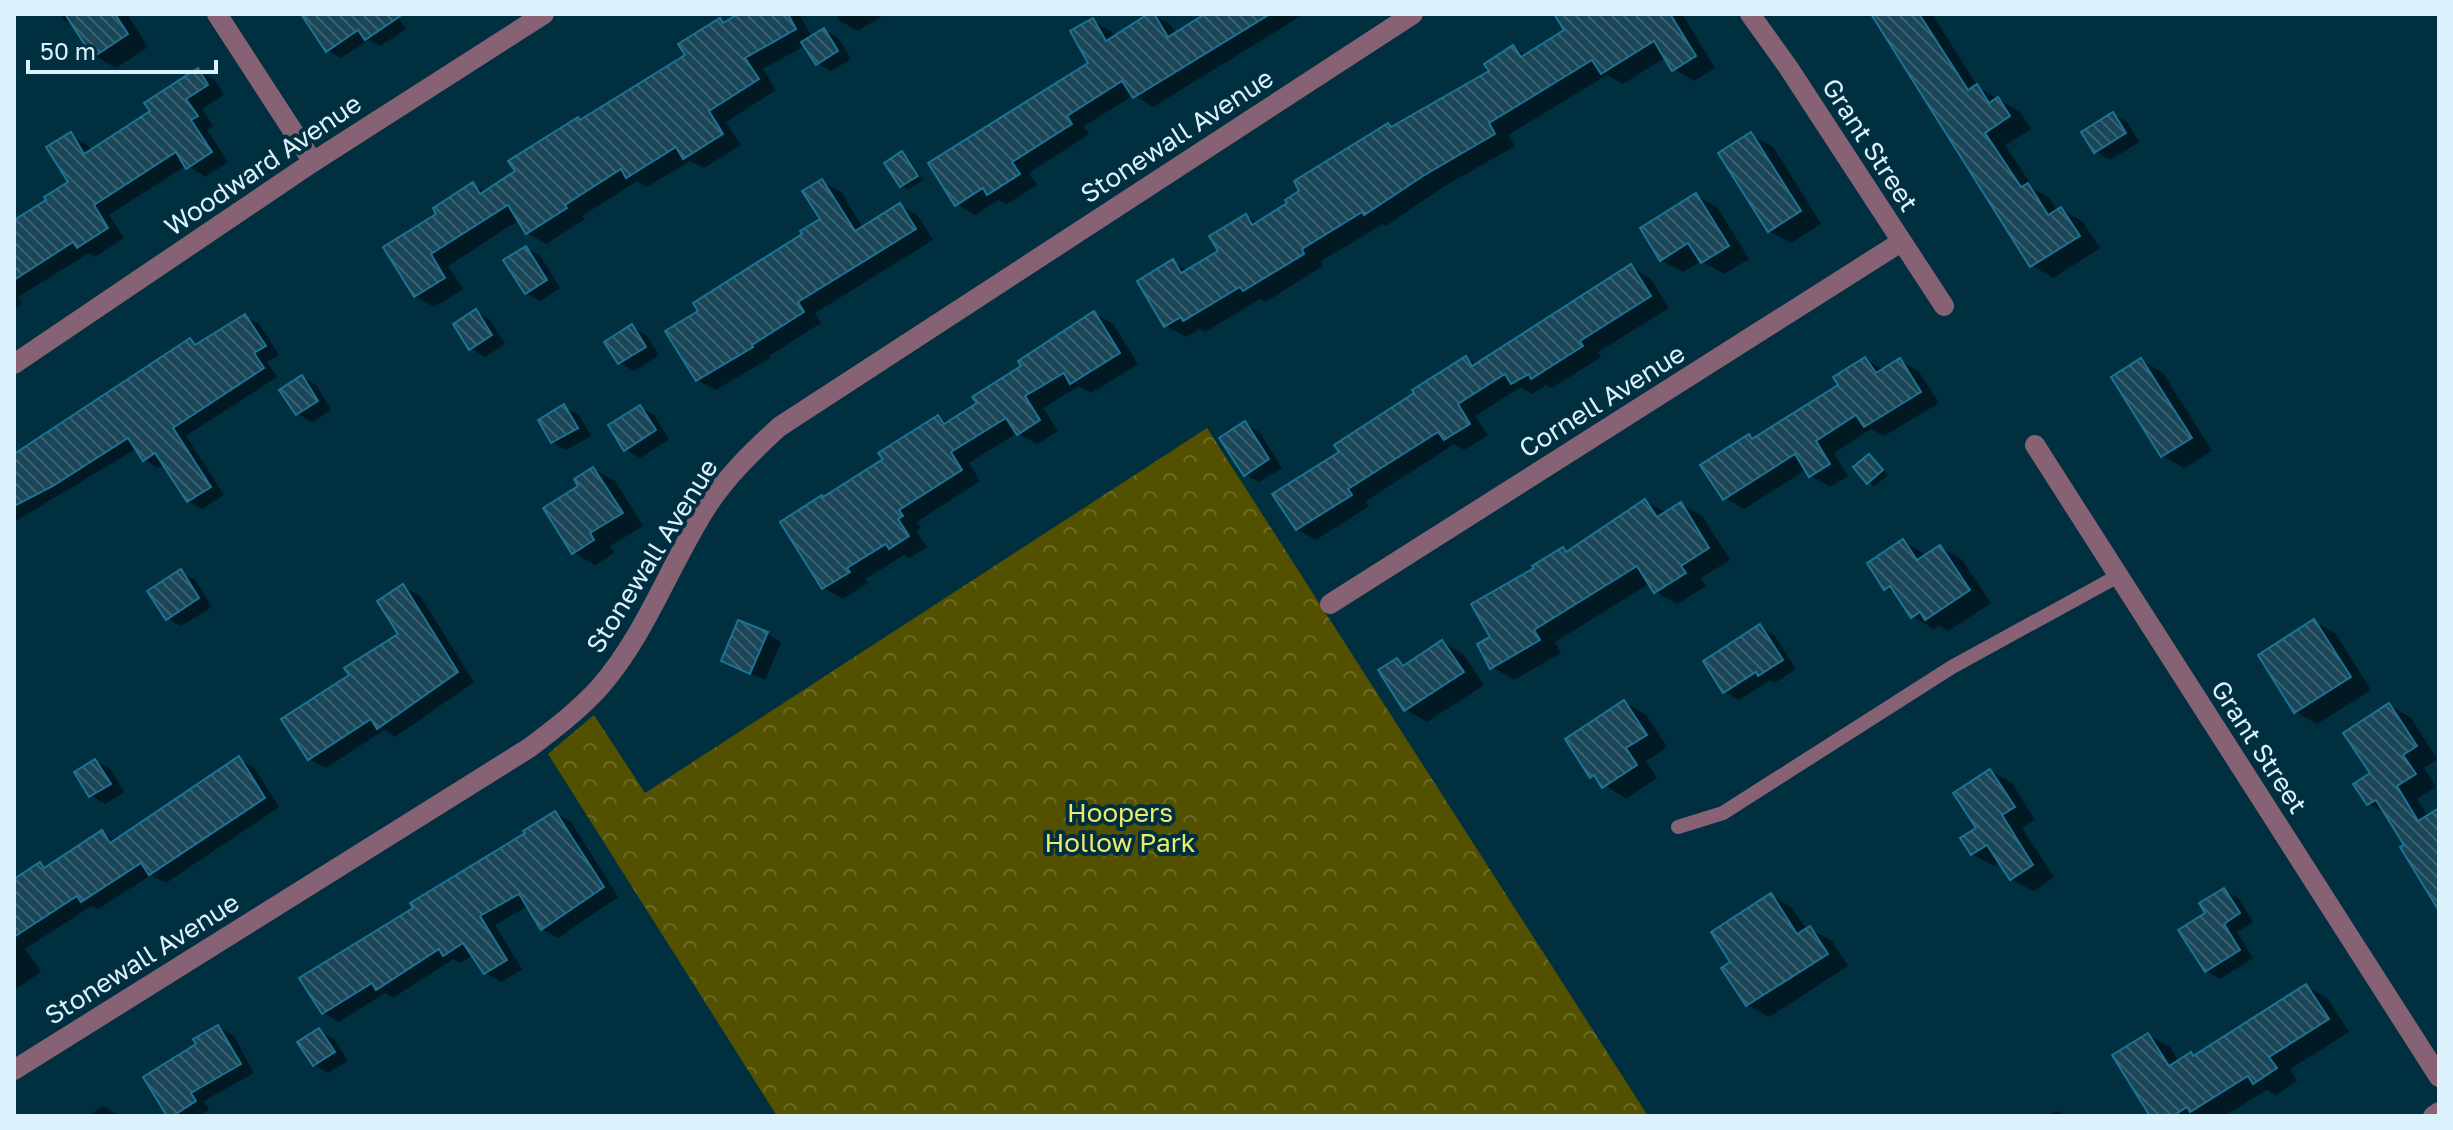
<svg xmlns="http://www.w3.org/2000/svg" width="2453" height="1130" viewBox="0 0 2453 1130" font-family="'Golos Text',sans-serif">
<style>
.park{fill:url(#park-crowns)}
.shadow{fill:#0007}
.building{fill:url(#building-back-hatch);stroke:#1c7495;stroke-width:2}
.lines{fill:none;stroke-linecap:round;stroke-linejoin:round}
.lane{stroke:#876274;stroke-width:14}
.street{stroke:#876274;stroke-width:20}
.labels{text-anchor:middle;stroke-width:8;stroke-linejoin:round;paint-order:stroke}
.street-label{font-size:26px;fill:#dbf1fc;stroke:#002f40}
.park-label{font-size:26px;fill:#edeb6c;stroke:#002f40}
</style>
<defs>
<pattern id="park-crowns" width="20" height="18" patternUnits="userSpaceOnUse" patternTransform="scale(2)"><rect width="20" height="18" fill="#535100"/><path d="M2 6a3 3 0 1 1 6 0M12 15a3 3 0 1 1 6 0" fill="none" stroke="#6b6a26"/></pattern>
<pattern id="building-back-hatch" width="6" height="6" patternUnits="userSpaceOnUse" patternTransform="scale(2)"><rect width="6" height="6" fill="#1a4658"/><path d="M-1 5l2 2M0 0l6 6M5-1l2 2" fill="none" stroke="#3b6171"/></pattern>
</defs>
<rect width="100%" height="100%" fill="#002f40"/>
<!-- park -->
<path class="park" d="M 1207,428 L 1648,1116 L 777,1116 L 548,754 L 594,715 L 645,793 Z"/>
<!-- shadow -->
<g class="shadow">
<path d="M 60,14 L 127,14 L 148,47 L 116,68 L 94,55 L 76,26 L 64,20 Z"/>
<path d="M 303,14 L 396,14 L 406,29 L 380,46 L 369,40 L 341,58 L 327,50 Z"/>
<path d="M 742,14 L 799,14 L 812,37 L 824,30 L 838,38 L 851,59 L 831,71 L 817,63 L 806,45 L 763,69 L 776,90 L 726,122 L 741,145 L 704,168 L 690,161 L 647,187 L 637,181 L 582,216 L 585,219 L 546,244 L 527,233 L 519,220 L 448,266 L 463,289 L 434,307 L 415,296 L 439,214 L 473,185 L 486,192 L 518,172 L 582,122 L 688,55 L 720,20 L 726,24 Z"/>
<path d="M 836,14 L 885,14 L 858,31 L 840,21 Z"/>
<path d="M 1152,14 L 1170,24 L 1177,34 L 1212,14 L 1304,14 L 1153,107 L 1134,95 L 1084,126 L 1089,134 L 1029,173 L 1037,185 L 1007,204 L 998,200 L 975,215 L 956,204 L 1091,64 L 1093,21 L 1111,31 L 1115,37 Z"/>
<path d="M 1566,14 L 1682,14 L 1715,68 L 1694,81 L 1674,69 L 1666,57 L 1623,84 L 1607,75 L 1508,135 L 1515,146 L 1443,187 L 1386,226 L 1383,224 L 1321,261 L 1323,266 L 1265,302 L 1260,299 L 1205,332 L 1200,329 L 1186,337 L 1165,325 L 1173,262 L 1189,271 L 1220,251 L 1246,216 L 1258,223 L 1289,204 L 1388,125 L 1394,128 L 1492,72 L 1513,47 L 1528,56 L 1567,30 Z"/>
<path d="M 1886,14 L 1932,14 L 1978,87 L 2020,112 L 2031,129 L 2005,145 L 2034,189 L 2049,198 L 2058,212 L 2061,209 L 2083,222 L 2100,248 L 2053,278 L 2031,265 Z"/>
<path d="M 198,71 L 215,80 L 224,95 L 202,109 L 213,126 L 207,130 L 228,162 L 205,177 L 187,165 L 109,215 L 124,238 L 95,257 L 89,253 L 18,297 L 22,304 L 14,309 L 14,218 L 16,221 L 70,183 L 71,135 L 87,145 L 92,151 L 153,112 Z"/>
<path d="M 2113,114 L 2127,122 L 2139,142 L 2110,160 L 2096,152 Z"/>
<path d="M 1751,135 L 1773,147 L 1821,224 L 1791,243 L 1769,231 Z"/>
<path d="M 902,154 L 908,157 L 923,180 L 908,189 L 901,186 Z"/>
<path d="M 822,181 L 841,192 L 863,228 L 900,205 L 918,216 L 933,240 L 815,313 L 821,323 L 769,356 L 770,358 L 716,390 L 697,380 L 700,312 L 823,220 Z"/>
<path d="M 1696,195 L 1718,208 L 1749,259 L 1724,274 L 1701,261 L 1683,272 L 1661,260 Z"/>
<path d="M 526,248 L 540,256 L 560,288 L 541,301 L 526,293 Z"/>
<path d="M 1631,267 L 1650,278 L 1669,308 L 1598,352 L 1601,357 L 1552,388 L 1546,385 L 1532,394 L 1521,387 L 1475,416 L 1488,435 L 1464,450 L 1454,444 L 1366,501 L 1369,506 L 1316,540 L 1297,529 L 1342,453 L 1466,358 L 1478,365 Z"/>
<path d="M 476,312 L 490,320 L 505,344 L 485,357 L 471,348 Z"/>
<path d="M 1094,313 L 1113,324 L 1138,364 L 1091,393 L 1079,386 L 1043,408 L 1058,431 L 1037,444 L 1017,433 L 969,463 L 980,481 L 917,522 L 921,528 L 916,531 L 927,547 L 909,558 L 904,555 L 865,579 L 868,583 L 843,599 L 824,588 L 825,499 L 885,460 L 938,417 L 949,423 L 979,404 Z"/>
<path d="M 245,316 L 259,324 L 279,355 L 267,362 L 277,377 L 186,436 L 224,495 L 202,509 L 188,501 L 165,464 L 158,468 L 144,459 L 137,448 L 14,522 L 14,464 L 190,340 L 198,345 Z"/>
<path d="M 632,326 L 646,335 L 659,355 L 634,371 L 620,363 Z"/>
<path d="M 1865,359 L 1884,370 L 1900,360 L 1919,372 L 1939,403 L 1884,436 L 1871,429 L 1834,453 L 1848,476 L 1830,487 L 1811,476 L 1807,469 L 1744,509 L 1725,498 L 1749,436 L 1755,440 L 1840,386 Z"/>
<path d="M 2141,360 L 2163,373 L 2212,451 L 2184,468 L 2162,456 Z"/>
<path d="M 302,377 L 316,385 L 331,410 L 312,422 L 298,414 Z"/>
<path d="M 564,407 L 579,415 L 591,436 L 566,450 L 552,442 Z"/>
<path d="M 640,407 L 654,415 L 669,439 L 640,458 L 625,449 Z"/>
<path d="M 1245,424 L 1259,432 L 1282,468 L 1259,482 L 1245,474 Z"/>
<path d="M 1869,456 L 1888,475 L 1874,486 L 1868,482 Z"/>
<path d="M 594,469 L 615,481 L 643,526 L 610,546 L 614,553 L 595,565 L 573,552 L 581,486 Z"/>
<path d="M 1645,501 L 1667,513 L 1681,504 L 1703,517 L 1730,560 L 1701,578 L 1706,586 L 1677,604 L 1656,592 L 1650,583 L 1555,642 L 1561,653 L 1514,680 L 1492,667 L 1492,638 L 1537,569 L 1563,549 L 1569,553 Z"/>
<path d="M 1903,541 L 1927,556 L 1940,547 L 1962,560 L 1991,603 L 1948,631 L 1939,625 L 1934,629 L 1912,616 L 1899,596 L 1886,588 Z"/>
<path d="M 181,572 L 195,580 L 212,607 L 181,626 L 167,618 Z"/>
<path d="M 403,587 L 420,596 L 474,682 L 395,737 L 384,730 L 326,768 L 309,759 L 351,676 L 400,634 Z"/>
<path d="M 2314,621 L 2336,634 L 2371,690 L 2317,724 L 2296,712 Z"/>
<path d="M 1760,627 L 1774,635 L 1796,669 L 1774,683 L 1770,680 L 1739,700 L 1725,692 Z"/>
<path d="M 767,634 L 781,642 L 765,680 L 738,668 Z"/>
<path d="M 1442,642 L 1464,655 L 1484,685 L 1427,722 L 1405,709 L 1397,660 L 1407,666 Z"/>
<path d="M 1624,702 L 1646,715 L 1667,747 L 1646,761 L 1657,778 L 1626,799 L 1592,776 Z"/>
<path d="M 2389,705 L 2411,718 L 2437,759 L 2424,768 L 2436,787 L 2417,799 L 2428,817 L 2439,811 L 2439,897 L 2387,814 L 2369,804 L 2372,774 Z"/>
<path d="M 239,759 L 254,768 L 279,807 L 166,883 L 151,875 L 98,909 L 91,906 L 25,949 L 41,972 L 14,990 L 14,882 L 40,865 L 47,868 L 102,832 L 117,841 Z"/>
<path d="M 95,761 L 110,769 L 124,792 L 105,804 L 91,795 Z"/>
<path d="M 1990,771 L 2012,783 L 2035,820 L 2022,828 L 2054,877 L 2033,891 L 2011,879 L 2000,862 L 1994,866 L 1972,854 Z"/>
<path d="M 555,813 L 571,822 L 618,897 L 558,938 L 542,929 L 528,906 L 495,925 L 522,969 L 501,982 L 485,973 L 474,955 L 460,963 L 453,959 L 393,998 L 385,993 L 339,1022 L 324,1013 L 416,908 Z"/>
<path d="M 2224,890 L 2238,898 L 2253,922 L 2237,932 L 2253,958 L 2220,979 L 2206,971 L 2208,913 Z"/>
<path d="M 1771,895 L 1792,908 L 1807,930 L 1810,929 L 1832,941 L 1848,966 L 1769,1017 L 1748,1005 L 1733,963 Z"/>
<path d="M 2306,986 L 2328,999 L 2349,1032 L 2290,1069 L 2297,1081 L 2276,1095 L 2267,1090 L 2224,1116 L 2152,1116 L 2148,1035 L 2170,1047 L 2179,1062 L 2191,1055 L 2194,1057 Z"/>
<path d="M 218,1027 L 233,1035 L 254,1073 L 204,1101 L 209,1110 L 199,1116 L 170,1116 L 199,1045 Z"/>
<path d="M 319,1031 L 334,1039 L 348,1061 L 328,1073 L 314,1065 Z"/>
<path d="M 104,1106 L 119,1116 L 88,1116 Z"/>
<path d="M 2057,1111 L 2066,1116 L 2049,1116 Z"/>
</g>
<!-- building -->
<g class="building">
<path d="M 65,14 L 115,14 L 128,34 L 93,57 Z"/>
<path d="M 301,14 L 403,14 L 365,40 L 358,30 L 326,52 Z"/>
<path d="M 738,14 L 788,14 L 796,29 L 745,58 L 759,79 L 709,111 L 723,134 L 683,159 L 676,147 L 626,178 L 621,169 L 565,205 L 567,208 L 526,234 L 508,205 L 431,254 L 445,278 L 414,297 L 383,247 L 436,214 L 433,208 L 473,182 L 480,194 L 515,171 L 508,161 L 578,117 L 580,120 L 685,55 L 678,44 L 720,18 L 723,23 Z"/>
<path d="M 1148,14 L 1154,14 L 1168,37 L 1205,14 L 1270,14 L 1133,98 L 1122,81 L 1067,116 L 1072,124 L 1012,162 L 1020,174 L 987,195 L 983,188 L 955,206 L 928,163 L 1088,63 L 1070,31 L 1093,18 L 1106,41 Z"/>
<path d="M 1554,14 L 1670,14 L 1696,56 L 1672,71 L 1654,41 L 1601,74 L 1592,60 L 1489,123 L 1495,134 L 1423,176 L 1364,215 L 1362,212 L 1302,249 L 1304,254 L 1243,291 L 1240,287 L 1183,321 L 1181,317 L 1164,327 L 1137,281 L 1173,259 L 1181,273 L 1218,251 L 1209,236 L 1246,214 L 1252,225 L 1287,203 L 1285,200 L 1299,191 L 1294,181 L 1388,123 L 1391,127 L 1489,71 L 1484,64 L 1513,45 L 1521,57 L 1564,30 Z"/>
<path d="M 1871,14 L 1919,14 L 1968,90 L 1977,84 L 1989,103 L 1998,97 L 2010,116 L 1985,133 L 2021,187 L 2028,183 L 2048,215 L 2061,207 L 2080,236 L 2030,267 Z"/>
<path d="M 824,28 L 838,51 L 816,65 L 801,42 Z"/>
<path d="M 198,68 L 208,85 L 186,99 L 198,116 L 191,120 L 212,152 L 186,169 L 176,152 L 94,205 L 108,228 L 77,248 L 73,242 L 14,280 L 14,220 L 46,200 L 44,197 L 68,182 L 46,147 L 71,132 L 84,154 L 150,111 L 144,103 Z"/>
<path d="M 2113,112 L 2126,133 L 2094,153 L 2081,132 Z"/>
<path d="M 1751,132 L 1801,211 L 1768,232 L 1718,153 Z"/>
<path d="M 902,151 L 918,176 L 900,187 L 884,163 Z"/>
<path d="M 822,179 L 855,231 L 900,203 L 916,229 L 798,302 L 804,312 L 752,345 L 753,347 L 696,381 L 665,331 L 698,311 L 693,303 L 802,234 L 800,231 L 820,219 L 802,191 Z"/>
<path d="M 1696,193 L 1729,246 L 1701,263 L 1688,243 L 1660,261 L 1640,228 Z"/>
<path d="M 526,246 L 547,280 L 525,294 L 503,260 Z"/>
<path d="M 1631,264 L 1651,296 L 1580,341 L 1583,346 L 1531,379 L 1529,374 L 1511,384 L 1505,374 L 1458,404 L 1470,424 L 1444,440 L 1438,432 L 1348,489 L 1352,495 L 1296,530 L 1272,494 L 1339,452 L 1334,445 L 1414,393 L 1412,390 L 1466,356 L 1472,366 Z"/>
<path d="M 476,309 L 492,335 L 469,350 L 453,324 Z"/>
<path d="M 1094,311 L 1120,353 L 1070,384 L 1064,373 L 1025,396 L 1040,420 L 1017,435 L 1006,418 L 951,452 L 962,470 L 899,510 L 903,516 L 898,519 L 909,536 L 889,549 L 886,544 L 847,568 L 850,572 L 822,589 L 780,522 L 822,495 L 823,497 L 883,459 L 878,453 L 938,415 L 944,424 L 977,403 L 972,397 L 1021,366 L 1018,361 Z"/>
<path d="M 245,314 L 266,346 L 254,353 L 264,368 L 173,428 L 211,487 L 187,502 L 155,453 L 143,461 L 128,438 L 53,486 L 14,506 L 14,454 L 190,338 L 195,345 Z"/>
<path d="M 632,324 L 646,347 L 618,364 L 604,342 Z"/>
<path d="M 1865,357 L 1876,373 L 1900,358 L 1921,392 L 1864,427 L 1856,415 L 1816,441 L 1830,464 L 1809,477 L 1795,454 L 1723,500 L 1700,465 L 1749,434 L 1752,439 L 1838,385 L 1833,377 Z"/>
<path d="M 2141,358 L 2192,438 L 2161,457 L 2111,377 Z"/>
<path d="M 302,375 L 318,401 L 296,415 L 279,390 Z"/>
<path d="M 564,404 L 578,428 L 551,443 L 538,420 Z"/>
<path d="M 640,405 L 656,430 L 624,451 L 608,425 Z"/>
<path d="M 1245,421 L 1269,459 L 1244,476 L 1219,438 Z"/>
<path d="M 1869,454 L 1883,470 L 1867,484 L 1853,467 Z"/>
<path d="M 593,467 L 623,513 L 590,533 L 594,540 L 572,554 L 543,508 L 578,486 L 574,479 Z"/>
<path d="M 1645,499 L 1657,517 L 1681,502 L 1709,548 L 1681,566 L 1686,573 L 1654,593 L 1637,566 L 1534,630 L 1540,640 L 1490,669 L 1477,644 L 1490,637 L 1471,604 L 1534,568 L 1532,566 L 1563,547 L 1566,552 Z"/>
<path d="M 1903,539 L 1917,560 L 1940,545 L 1970,590 L 1925,620 L 1920,612 L 1911,618 L 1890,586 L 1884,590 L 1867,563 Z"/>
<path d="M 181,569 L 199,598 L 166,620 L 147,591 Z"/>
<path d="M 403,584 L 458,672 L 377,729 L 371,719 L 308,760 L 281,719 L 349,675 L 344,668 L 398,634 L 377,601 Z"/>
<path d="M 2314,619 L 2351,677 L 2294,713 L 2258,655 Z"/>
<path d="M 738,620 L 768,632 L 750,674 L 721,661 Z"/>
<path d="M 1760,624 L 1783,660 L 1758,676 L 1756,672 L 1723,693 L 1703,661 Z"/>
<path d="M 1442,640 L 1464,672 L 1404,711 L 1378,670 L 1397,658 L 1403,666 Z"/>
<path d="M 1624,700 L 1647,735 L 1626,748 L 1637,765 L 1602,788 L 1594,775 L 1590,778 L 1565,739 Z"/>
<path d="M 2389,703 L 2417,746 L 2403,755 L 2416,774 L 2397,786 L 2418,821 L 2439,808 L 2439,911 L 2400,847 L 2404,845 L 2376,800 L 2367,805 L 2353,784 L 2370,773 L 2343,733 Z"/>
<path d="M 239,756 L 265,798 L 149,875 L 141,863 L 81,902 L 77,896 L 14,937 L 14,879 L 40,862 L 44,868 L 102,830 L 110,843 Z"/>
<path d="M 95,759 L 111,784 L 89,797 L 74,772 Z"/>
<path d="M 1990,769 L 2015,807 L 2002,815 L 2033,865 L 2010,880 L 1987,845 L 1971,855 L 1960,838 L 1976,828 L 1953,793 Z"/>
<path d="M 555,811 L 604,887 L 541,930 L 519,894 L 480,916 L 507,960 L 484,974 L 463,943 L 443,956 L 439,949 L 376,990 L 372,983 L 322,1014 L 299,978 L 413,908 L 410,903 L 525,833 L 523,831 Z"/>
<path d="M 2224,888 L 2240,913 L 2224,924 L 2240,950 L 2205,972 L 2178,930 L 2205,913 L 2199,903 Z"/>
<path d="M 1771,893 L 1797,934 L 1810,926 L 1828,954 L 1746,1006 L 1721,968 L 1730,962 L 1711,932 Z"/>
<path d="M 2306,984 L 2329,1019 L 2269,1057 L 2277,1068 L 2253,1084 L 2248,1076 L 2190,1112 L 2187,1107 L 2173,1116 L 2150,1116 L 2112,1055 L 2148,1033 L 2169,1066 L 2191,1052 L 2193,1056 Z"/>
<path d="M 218,1025 L 241,1064 L 191,1093 L 196,1101 L 173,1116 L 167,1116 L 143,1077 L 196,1044 L 193,1039 Z"/>
<path d="M 319,1028 L 335,1052 L 313,1066 L 297,1042 Z"/>
</g>
<g class="lines">
<!-- lane -->
<path class="lane" d="M 1678,827 L 1723,813 L 1952,667 L 2118,576"/>
<!-- street -->
<g class="street">
<path d="M 217,14 L 313,162"/>
<path d="M 1750,14 L 1788,67 L 1944,306"/>
<path d="M 14,364 L 313,162 L 544,14"/>
<path d="M 2035,445 L 2439,1077"/>
<path d="M 1330,604 L 1901,242"/>
<path d="M 14,1070 L 529,748 C 554,729 578,711 599,688 C 645,636 669,566 706,508 C 726,477 752,452 779,427 L 1413,14"/>
<path d="M 2433,1116 L 2439,1112"/>
</g>
</g>
<g class="labels">
<!-- street labels -->
<g class="street-label">
<text transform="translate(1177 136) rotate(-33)" y="9">Stonewall Avenue</text>
<text transform="translate(1870 145) rotate(57)" y="9">Grant Street</text>
<text transform="translate(263 165) rotate(-34)" y="9">Woodward Avenue</text>
<text transform="translate(1602 401) rotate(-32)" y="9">Cornell Avenue</text>
<text transform="translate(652 556) rotate(-58)" y="9">Stonewall Avenue</text>
<text transform="translate(2259 747) rotate(57)" y="9">Grant Street</text>
<text transform="translate(142 959) rotate(-32)" y="9">Stonewall Avenue</text>
</g>
<!-- park labels -->
<g class="park-label">
<text x="1120" y="822">Hoopers<tspan x="1120" dy="30">Hollow Park</tspan></text>
</g>
</g>
<!-- border -->
<rect width="2453" height="1130" fill="none" stroke="#dbf1fc" stroke-width="32"/>
<!-- scale -->
<path d="M28 60v12h188v-12" fill="none" stroke="#dbf1fc" stroke-width="4"/>
<text x="40" y="60" font-size="24" fill="#dbf1fc" stroke="#002f40" stroke-width="6" paint-order="stroke">50 m</text>
</svg>
